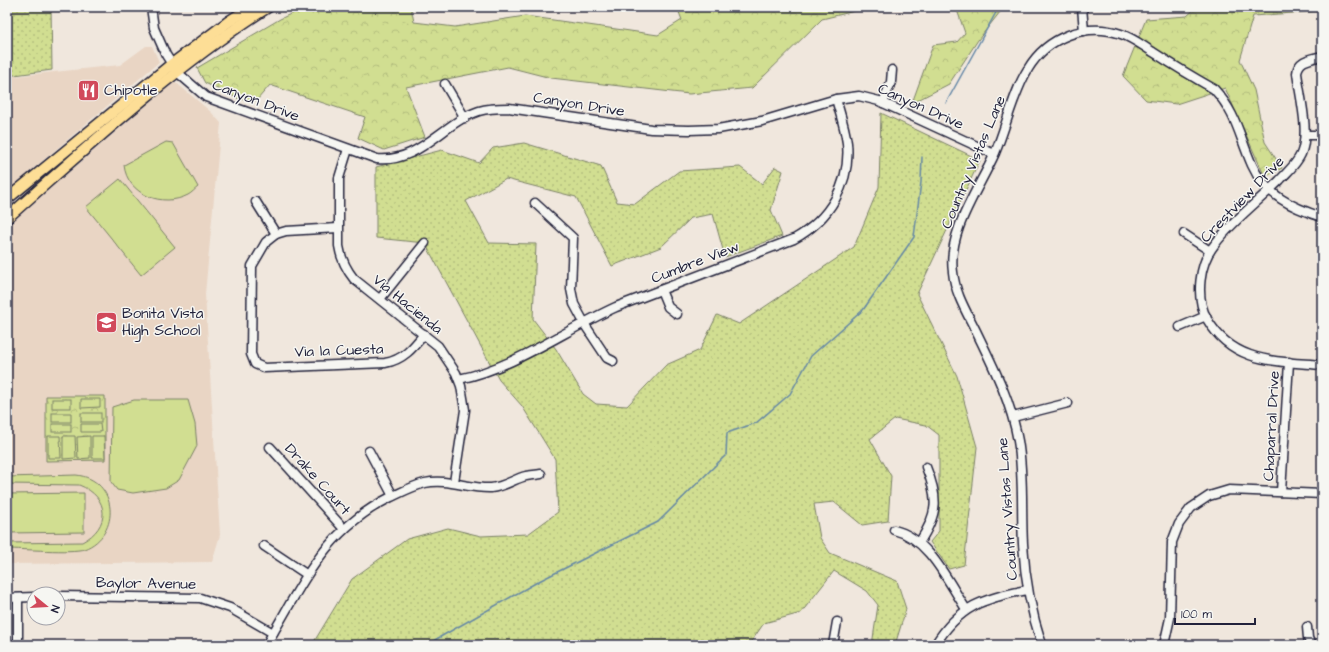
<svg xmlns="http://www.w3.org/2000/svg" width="1329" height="652" viewBox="0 0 1329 652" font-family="'Architects Daughter',sans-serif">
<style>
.built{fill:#e9d5c4}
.grass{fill:url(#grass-dots);stroke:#7a8066}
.forest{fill:url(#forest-crowns);stroke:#7a8066}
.pitch{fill:#d1de91;stroke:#7a8066}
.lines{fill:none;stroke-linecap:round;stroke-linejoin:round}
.stream{stroke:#6386a6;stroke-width:1.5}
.minor-casing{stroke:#22223b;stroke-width:11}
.major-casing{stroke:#22223b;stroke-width:13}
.minor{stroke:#f6f6f2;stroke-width:8}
.major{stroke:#fdde96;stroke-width:10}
.labels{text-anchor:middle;stroke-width:3;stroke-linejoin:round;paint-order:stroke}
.poi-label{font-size:15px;fill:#22223b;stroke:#f6f6f2;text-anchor:start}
.street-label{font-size:15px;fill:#22223b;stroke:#f6f6f2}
</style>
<defs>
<pattern id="grass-dots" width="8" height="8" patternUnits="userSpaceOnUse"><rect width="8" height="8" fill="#d1de91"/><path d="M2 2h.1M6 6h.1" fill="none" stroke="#b3be7e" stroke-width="1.8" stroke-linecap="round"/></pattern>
<pattern id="forest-crowns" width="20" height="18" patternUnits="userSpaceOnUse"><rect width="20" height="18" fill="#d1de91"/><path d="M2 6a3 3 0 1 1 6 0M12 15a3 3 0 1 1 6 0" fill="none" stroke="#b3be7e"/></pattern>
</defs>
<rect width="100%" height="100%" fill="#f0e7dd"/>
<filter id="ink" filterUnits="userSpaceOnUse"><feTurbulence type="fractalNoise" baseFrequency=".025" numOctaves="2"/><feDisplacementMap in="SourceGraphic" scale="8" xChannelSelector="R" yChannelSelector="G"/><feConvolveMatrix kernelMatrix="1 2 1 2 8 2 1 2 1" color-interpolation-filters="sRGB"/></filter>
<g filter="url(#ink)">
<!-- built -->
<g class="built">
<path d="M 146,46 L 152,46 L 159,62 L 7,191 L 7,77 L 120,65 Z"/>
<path d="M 174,81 L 211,112 L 221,123 L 205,294 L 220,535 L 212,562 L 7,564 L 7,226 Z"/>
</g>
<!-- grass -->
<g class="grass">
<path d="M 7,7 L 51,7 L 52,70 L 7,76 Z"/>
<path d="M 881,113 L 980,160 L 917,294 L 957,376 L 977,447 L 964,565 L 949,569 L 930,542 L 939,531 L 939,435 L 926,425 L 895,419 L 870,439 L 891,476 L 888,521 L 862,525 L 834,502 L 814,504 L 820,538 L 830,553 L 897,581 L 906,609 L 895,645 L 872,645 L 878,605 L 867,591 L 834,571 L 801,613 L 764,623 L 749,645 L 312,645 L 352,579 L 407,539 L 448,528 L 481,536 L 528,534 L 558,512 L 555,459 L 522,406 L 499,380 L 425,243 L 376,238 L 376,167 L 442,150 L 479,163 L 493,148 L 524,143 L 601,166 L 617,202 L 635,204 L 679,171 L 740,167 L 762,184 L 775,167 L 783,171 L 771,210 L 782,236 L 725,257 L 713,214 L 691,218 L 661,247 L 612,266 L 576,197 L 506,179 L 466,201 L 489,243 L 536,244 L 533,319 L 556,349 L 583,394 L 596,404 L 627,406 L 666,365 L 700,350 L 717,315 L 739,324 L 854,247 L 879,187 Z"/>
</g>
<!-- forest -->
<g class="forest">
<path d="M 305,7 L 411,7 L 414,22 L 455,27 L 525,16 L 658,35 L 682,20 L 677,7 L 871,7 L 822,19 L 752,88 L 689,94 L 551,78 L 508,67 L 406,87 L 425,137 L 384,150 L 358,138 L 365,117 L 270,85 L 257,100 L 239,99 L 205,83 L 197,68 L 280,19 Z"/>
<path d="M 956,7 L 1004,7 L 978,40 L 949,84 L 912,103 L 933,45 L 957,42 L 965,33 Z"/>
<path d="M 1197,7 L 1322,7 L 1319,11 L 1253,16 L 1240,60 L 1254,90 L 1265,142 L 1282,168 L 1265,177 L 1225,88 L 1176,104 L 1146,100 L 1123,76 L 1146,19 L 1187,16 Z"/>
<path d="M 46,396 L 105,396 L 105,460 L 46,461 Z"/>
</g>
<!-- pitch -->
<g class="pitch">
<path d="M 166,142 L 173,143 L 198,187 C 195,189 192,193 188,195 C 163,208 127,195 124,165 Z"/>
<path d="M 120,179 L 175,247 L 141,275 L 86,207 Z"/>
<rect x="52" y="399" width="19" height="9"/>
<path d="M 81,399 L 100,399 L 100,407 L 81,408 Z"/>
<path d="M 134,400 L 188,400 L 195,424 L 197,446 L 179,480 L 166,488 L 133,493 L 117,490 L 111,482 L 112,407 Z"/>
<rect x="52" y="413" width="19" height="9"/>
<rect x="81" y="413" width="20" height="9"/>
<rect x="52" y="424" width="19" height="8"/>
<path d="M 81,424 L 100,424 L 101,432 L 81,432 Z"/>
<path d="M 48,436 L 60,436 L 61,458 L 48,458 Z"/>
<path d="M 63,436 L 75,436 L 76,458 L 63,459 Z"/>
<path d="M 90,436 L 90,458 L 78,459 L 77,437 Z"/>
<path d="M 92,436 L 104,436 L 105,458 L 92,458 Z"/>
<path d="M 76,475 C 118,479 122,535 84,549 C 72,553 22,549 7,549 L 7,543 L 82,542 C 111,527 110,497 79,485 L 7,484 L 7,477 Z"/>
<path d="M 84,493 L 84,532 L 7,533 L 7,494 Z"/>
</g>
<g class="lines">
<!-- stream -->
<g class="stream">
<path d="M 946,103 L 999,7"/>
<path d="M 426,645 L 541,580 L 658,522 L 726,455 L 727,433 L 756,423 L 790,394 L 811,356 L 863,310 L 914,237 L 921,182 L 922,157"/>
</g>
<defs>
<g id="minor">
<path d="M 151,7 L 154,28 L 166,55 L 177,72 L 206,97 L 377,159 C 420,163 442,123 479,111 C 489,108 499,108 509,108 L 651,129 L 689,130 L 718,129 L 762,121 L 836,99 L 859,96 L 879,101 L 994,154"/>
<path d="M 1082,7 L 1084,31"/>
<path d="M 1322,56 C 1310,59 1298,60 1297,73 C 1300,97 1310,132 1301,154 C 1296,165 1287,172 1280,180 C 1259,201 1233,220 1215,244 C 1199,263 1195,297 1207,319 C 1233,364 1277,361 1322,365"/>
<path d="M 445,84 L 465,118"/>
<path d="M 883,103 L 891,82 L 892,70"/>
<path d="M 1305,135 L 1322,135"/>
<path d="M 348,149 L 339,178 L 339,246 C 341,259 346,269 354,279 L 438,346 L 456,373 L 461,386 L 465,410 L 454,482"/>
<path d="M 256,202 L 276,234"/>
<path d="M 535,203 L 573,238 L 571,289 L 574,304 L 587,328 L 607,358 L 613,361"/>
<path d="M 338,228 L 286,231 L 276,234 L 266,242 L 252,266 L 251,354 L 255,364 L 264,368 L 385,363 C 403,360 413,348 424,334"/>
<path d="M 1184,234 L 1210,251"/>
<path d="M 661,290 L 668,307 L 677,314"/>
<path d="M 380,299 L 425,243"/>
<path d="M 1180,327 L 1206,316"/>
<path d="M 459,379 C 516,367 563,331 616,307 L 794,239 C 829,220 851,184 847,143 C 845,128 840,113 836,99"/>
<path d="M 1013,417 L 1068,403"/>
<path d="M 270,447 L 344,529"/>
<path d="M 369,451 L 393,496"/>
<path d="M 1281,492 L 1289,362"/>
<path d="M 894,530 C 929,538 948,582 966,609"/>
<path d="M 919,543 C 938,514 939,499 926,467"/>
<path d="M 264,546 L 306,574"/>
<path d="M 58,596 L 200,598 L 230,608 L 273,633"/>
<path d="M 7,598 L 34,597"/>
<path d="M 1307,627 L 1308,638 L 1311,645"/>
<path d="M 18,645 L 18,598"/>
<path d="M 266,645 C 303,584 323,531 391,497 C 402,492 413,486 425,483 C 448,478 468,489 491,488 C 504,487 514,479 526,476 C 531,475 536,475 541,474"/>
<path d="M 833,645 L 837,622"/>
<path d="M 935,645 C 959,606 984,598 1027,590"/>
<path d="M 1042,645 C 1031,612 1025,579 1023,544 C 1021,510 1024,475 1018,441 C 1011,401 993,366 975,329 C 966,311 955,293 953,272 C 947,232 979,189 995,153 C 1006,127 1014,91 1028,69 C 1047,37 1086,22 1121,34 C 1133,38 1143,46 1153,52 C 1173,65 1193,77 1214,89 C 1237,114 1239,136 1252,165 C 1265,195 1293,208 1322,217"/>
<path d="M 1164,645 L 1170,618 L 1172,542 L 1179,524 L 1191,508 L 1209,496 L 1229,490 L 1322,494"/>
</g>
<g id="major">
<path d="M 7,199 L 168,67 L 228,22 L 251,7"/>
<path d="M 7,218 C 91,144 174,67 268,7"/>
</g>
</defs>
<!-- minor casing -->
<use href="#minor" class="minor-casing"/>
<!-- major casing -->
<use href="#major" class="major-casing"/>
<!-- minor -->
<use href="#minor" class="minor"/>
<!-- major -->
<use href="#major" class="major"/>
</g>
</g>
<!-- icons -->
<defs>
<symbol id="restaurant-square" viewBox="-11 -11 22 22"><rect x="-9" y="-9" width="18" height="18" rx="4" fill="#d1495b" stroke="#f6f6f2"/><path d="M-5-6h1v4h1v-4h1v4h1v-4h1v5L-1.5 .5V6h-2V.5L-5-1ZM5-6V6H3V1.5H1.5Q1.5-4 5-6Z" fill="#fff"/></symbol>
<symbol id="school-square" viewBox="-11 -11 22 22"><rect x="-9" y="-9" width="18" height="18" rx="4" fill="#d1495b" stroke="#f6f6f2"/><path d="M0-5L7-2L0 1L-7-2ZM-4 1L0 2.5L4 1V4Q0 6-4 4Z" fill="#fff"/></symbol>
</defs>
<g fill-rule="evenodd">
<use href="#restaurant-square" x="76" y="78" width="25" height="25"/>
<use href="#school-square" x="94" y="310" width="25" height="25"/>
</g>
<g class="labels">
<!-- poi labels -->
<g class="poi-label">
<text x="104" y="95">Chipotle</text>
<text x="122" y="318">Bonita Vista<tspan x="122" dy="17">High School</tspan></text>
</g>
<!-- street labels -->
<g class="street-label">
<text transform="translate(256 100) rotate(21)" y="5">Canyon Drive</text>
<text transform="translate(579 104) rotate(9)" y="5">Canyon Drive</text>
<text transform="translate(921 106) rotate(24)" y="5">Canyon Drive</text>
<text transform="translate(973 162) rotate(-67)" y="5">Country Vistas Lane</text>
<text transform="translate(1242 199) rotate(-46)" y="5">Crestview Drive</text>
<text transform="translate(695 262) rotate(-21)" y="5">Cumbre View</text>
<text transform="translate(408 304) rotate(39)" y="5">Via Hacienda</text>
<text transform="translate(339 350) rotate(-2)" y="5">Via la Cuesta</text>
<text transform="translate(1271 426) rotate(-87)" y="5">Chaparral Drive</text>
<text transform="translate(318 479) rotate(48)" y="5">Drake Court</text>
<text transform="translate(1007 509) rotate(-94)" y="5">Country Vistas Lane</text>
<text transform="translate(146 583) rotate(1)" y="5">Baylor Avenue</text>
</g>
</g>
<!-- margin -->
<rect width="1329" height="652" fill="none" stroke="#f6f6f2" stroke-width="24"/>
<rect x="12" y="12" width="1305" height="628" fill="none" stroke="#22223b" stroke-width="1.5" filter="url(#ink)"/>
<!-- north arrow -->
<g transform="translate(46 606) rotate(108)"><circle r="19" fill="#f6f6f2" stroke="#a1a1a9"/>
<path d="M0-3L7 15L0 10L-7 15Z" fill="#d1495b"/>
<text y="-6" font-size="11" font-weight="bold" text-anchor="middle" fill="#22223b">N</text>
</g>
<!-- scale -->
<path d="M1175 618v6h80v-6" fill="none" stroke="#22223b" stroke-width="2"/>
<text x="1181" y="618" font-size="12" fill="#22223b" stroke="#f6f6f2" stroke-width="3" paint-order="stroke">100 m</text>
</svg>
